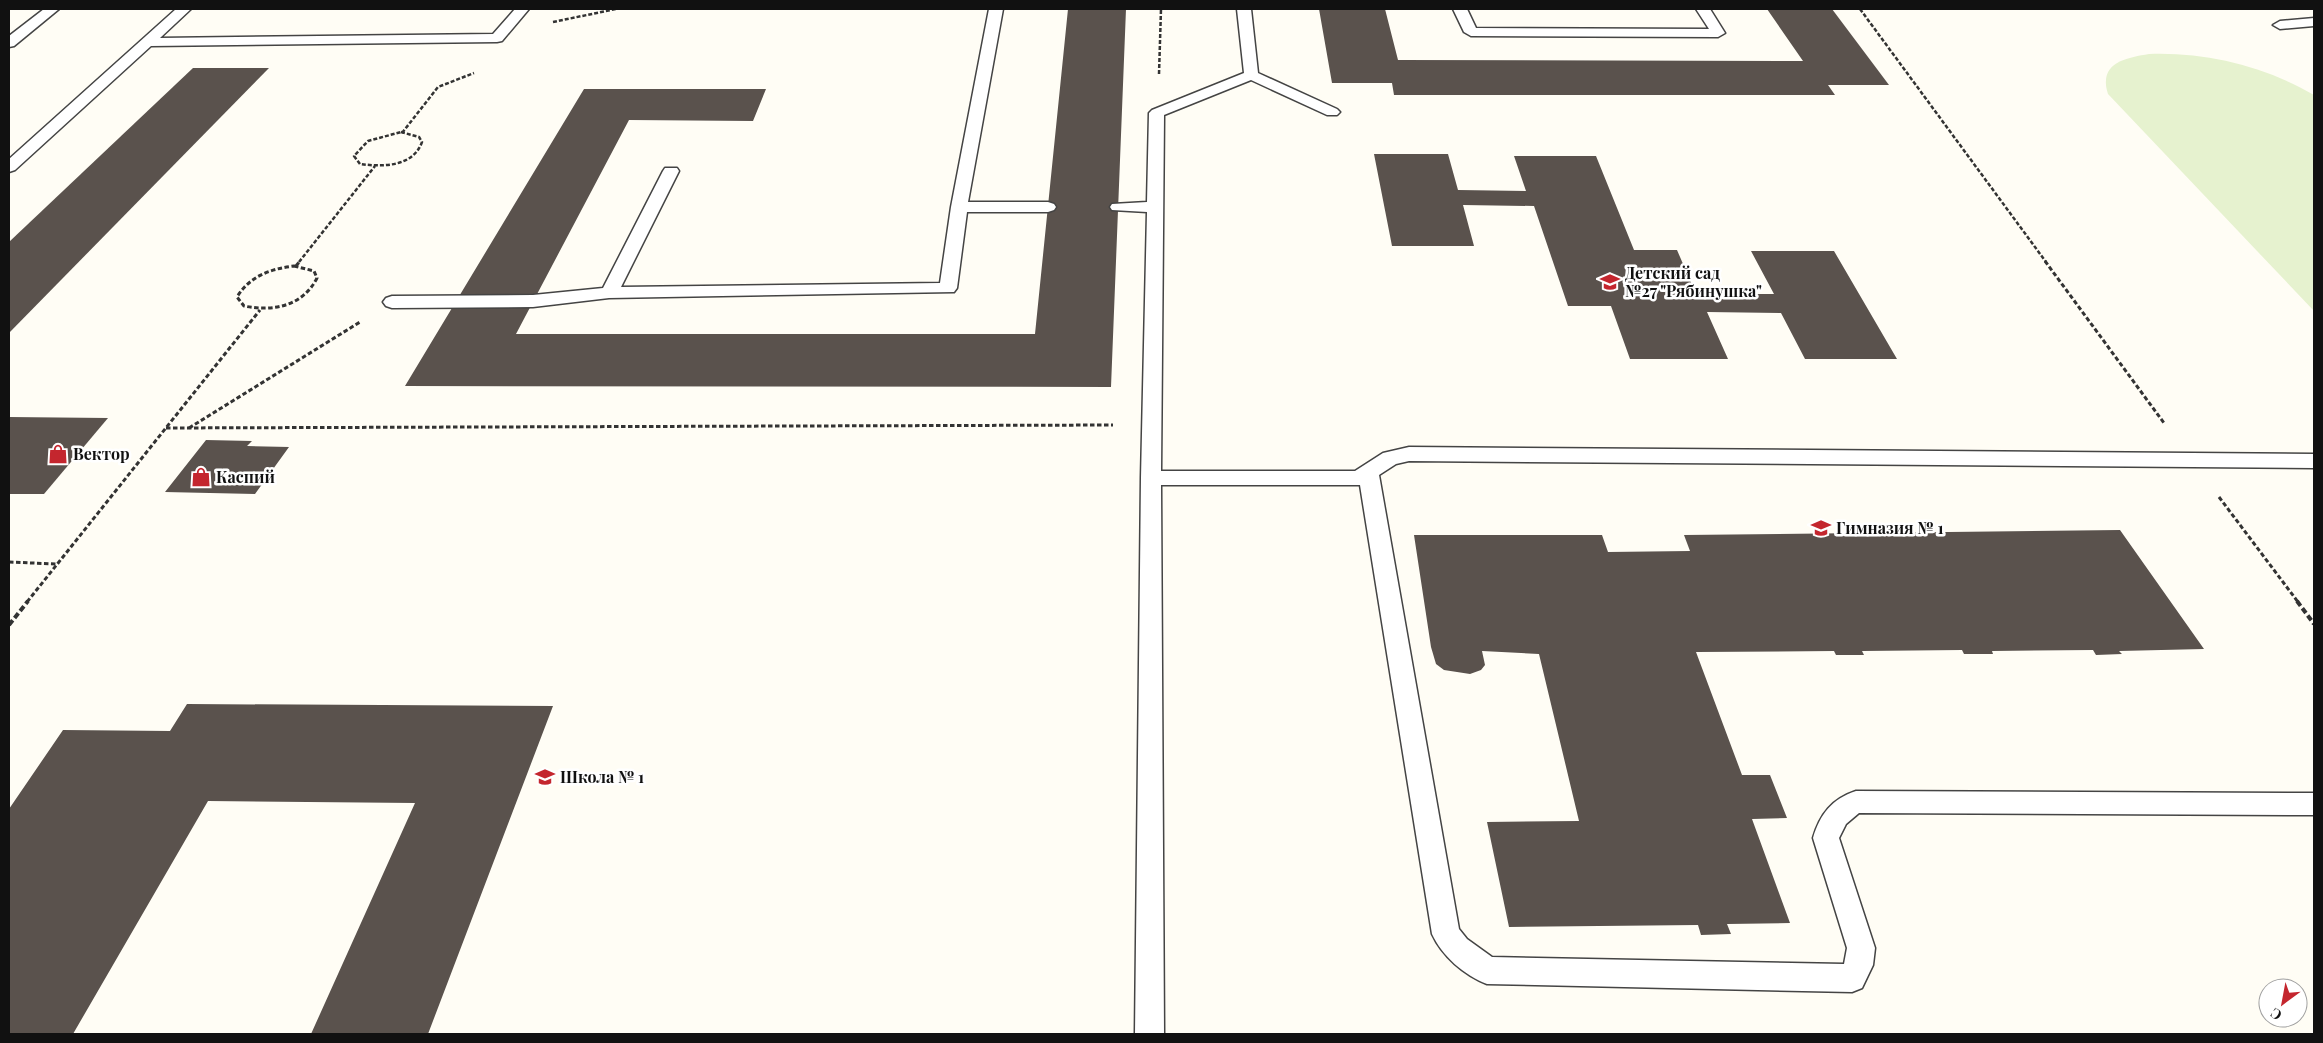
<svg xmlns="http://www.w3.org/2000/svg" width="2323" height="1043" viewBox="0 0 2323 1043" font-family="'Playfair Display',serif">
<style>
.pitch{fill:#e6f2cf}
.building{fill:#5a524d}
.lines{fill:none;stroke-linecap:round;stroke-linejoin:round}
.lane-casing{stroke:#444;stroke-width:3}
.path-far2{stroke:#333;stroke-width:2.5;stroke-dasharray:4 2;stroke-linecap:butt}
.path-far1{stroke:#333;stroke-width:3;stroke-dasharray:4.5 2.5;stroke-linecap:butt}
.path{stroke:#333;stroke-width:4;stroke-dasharray:6 3;stroke-linecap:butt}
.lane{fill:#fff;fill-rule:evenodd}
.labels{text-anchor:middle;stroke-width:5;stroke-linejoin:round;paint-order:stroke}
.poi-label{font-size:16px;font-weight:bold;fill:#111;stroke:#fff;text-anchor:start}
</style>
<rect width="100%" height="100%" fill="#fffdf5"/>
<!-- pitch -->
<path class="pitch" d="M 2149,54 C 2207,52 2264,66 2314,95 L 2314,311 L 2108,94 C 2098,63 2125,58 2149,54 Z"/>
<!-- building -->
<g class="building">
<path d="M 1068,9 L 1126,9 L 1111,387 L 405,386 L 584,89 L 766,89 L 753,121 L 629,120 L 516,334 L 1035,334 Z"/>
<path d="M 1319,9 L 1385,9 L 1398,60 L 1803,61 L 1767,9 L 1832,9 L 1889,85 L 1828,85 L 1835,95 L 1394,95 L 1392,83 L 1332,83 Z"/>
<path d="M 193,68 L 269,68 L 9,333 L 9,242 Z"/>
<path d="M 1374,154 L 1448,154 L 1458,190 L 1526,191 L 1514,156 L 1596,156 L 1634,250 L 1677,250 L 1696,294 L 1774,294 L 1751,251 L 1834,251 L 1897,359 L 1805,359 L 1781,313 L 1707,312 L 1728,359 L 1630,359 L 1611,306 L 1568,306 L 1534,206 L 1463,205 L 1474,246 L 1392,246 Z"/>
<path d="M 9,417 L 108,418 L 44,494 L 9,494 Z"/>
<path d="M 206,440 L 252,441 L 247,446 L 289,447 L 255,494 L 165,492 Z"/>
<path d="M 2120,530 L 2204,649 L 2119,651 L 2122,654 L 2096,655 L 2093,650 L 1992,651 L 1993,654 L 1964,654 L 1962,650 L 1862,651 L 1864,655 L 1836,655 L 1834,651 L 1696,652 L 1742,775 L 1770,775 L 1787,818 L 1752,819 L 1790,923 L 1727,924 L 1731,934 L 1701,935 L 1698,925 L 1509,927 L 1487,822 L 1579,821 L 1539,654 L 1482,651 L 1485,665 L 1481,670 L 1470,674 L 1444,670 L 1436,664 L 1431,647 L 1414,535 L 1602,535 L 1608,552 L 1690,551 L 1684,535 Z"/>
<path d="M 187,704 L 553,706 L 428,1034 L 311,1034 L 415,803 L 208,801 L 73,1034 L 9,1034 L 9,809 L 63,730 L 170,731 Z"/>
</g>
<g class="lines">
<defs>
<g id="lane">
<path d="M 44,9 L 59,9 L 14,46 L 9,47 L 9,36 Z"/>
<path d="M 176,9 L 191,9 L 160,38 L 493,34 L 515,9 L 529,9 L 502,41 L 497,42 L 151,46 L 15,170 L 9,172 L 9,159 Z"/>
<path d="M 989,9 L 1003,9 L 968,202 L 1048,202 L 1054,204 L 1056,207 L 1054,210 L 1048,212 L 967,212 L 957,288 L 954,292 L 609,298 L 533,307 L 392,308 L 386,306 L 383,302 L 386,298 L 392,296 L 533,295 L 603,288 L 663,171 L 665,168 L 677,168 L 679,171 L 621,287 L 940,283 L 951,207 Z"/>
<path d="M 1237,9 L 1251,9 L 1258,73 L 1337,109 L 1340,112 L 1337,115 L 1327,115 L 1251,80 L 1164,115 L 1161,471 L 1355,471 L 1383,453 L 1409,447 L 2314,454 L 2314,468 L 1409,461 L 1396,464 L 1379,475 L 1459,929 L 1467,939 L 1492,957 L 1844,964 L 1847,948 L 1813,838 C 1820,814 1832,799 1856,791 L 2314,793 L 2314,815 L 1859,813 L 1846,824 L 1839,838 L 1875,948 L 1873,965 L 1862,988 L 1852,992 L 1487,984 C 1464,975 1442,956 1432,934 L 1360,485 L 1161,485 L 1164,1034 L 1135,1034 L 1141,478 L 1147,212 L 1112,210 L 1110,207 L 1112,204 L 1147,202 L 1149,113 L 1152,110 L 1244,73 Z"/>
<path d="M 1453,9 L 1467,9 L 1476,28 L 1709,29 L 1696,9 L 1710,9 L 1725,33 L 1718,37 L 1471,36 L 1464,32 Z"/>
<path d="M 2314,18 L 2314,26 L 2280,29 L 2273,25 L 2280,21 Z"/>
</g>
</defs>
<!-- lane casing -->
<use href="#lane" class="lane-casing"/>
<!-- path-far2 -->
<g class="path-far2">
<path d="M 1860,9 L 2046,262"/>
<path d="M 553,22 L 616,9"/>
<path d="M 1159,74 L 1161,9"/>
<path d="M 401,132 L 419,137 L 422,142 C 413,167 383,167 360,164 L 354,156 L 368,141 Z"/>
<path d="M 402,133 L 438,87 L 474,73"/>
<path d="M 299,262 L 375,166"/>
</g>
<!-- path-far1 -->
<g class="path-far1">
<path d="M 2045,261 L 2164,423"/>
<path d="M 294,266 L 314,271 L 317,278 C 303,306 273,312 244,306 L 237,297 C 250,276 270,269 294,266 Z"/>
<path d="M 296,266 L 300,261"/>
<path d="M 166,428 L 1113,425"/>
<path d="M 189,428 L 360,322"/>
<path d="M 2219,497 L 2298,602"/>
<path d="M 9,562 L 56,564"/>
<path d="M 27,602 L 260,310"/>
</g>
<!-- path -->
<g class="path">
<path d="M 2297,601 L 2314,624"/>
<path d="M 9,625 L 28,601"/>
</g>
<!-- lane -->
<use href="#lane" class="lane"/>
</g>
<!-- icons -->
<defs>
<symbol id="school-bare" viewBox="-9 -9 18 18"><path d="M0-5L7-2L0 1L-7-2ZM-4 1L0 2.5L4 1V4Q0 6-4 4Z" fill="#c4262e" stroke="#fff" stroke-width="2.5" paint-order="stroke"/></symbol>
<symbol id="shop-bare" viewBox="-9 -9 18 18"><path d="M-5-2.5h2.3a2.7 3.5 0 0 1 5.4 0H5L5.5 6h-11ZM-1.5-2.5h3a1.5 2.3 0 0 0-3 0Z" fill="#c4262e" stroke="#fff" stroke-width="2.5" paint-order="stroke"/></symbol>
</defs>
<g fill-rule="evenodd">
<use href="#school-bare" x="1596" y="268" width="28" height="28"/>
<use href="#shop-bare" x="44" y="440" width="28" height="28"/>
<use href="#shop-bare" x="187" y="463" width="28" height="28"/>
<use href="#school-bare" x="1807" y="514" width="28" height="28"/>
<use href="#school-bare" x="531" y="763" width="28" height="28"/>
</g>
<g class="labels">
<!-- poi labels -->
<g class="poi-label">
<text x="1625" y="279">Детский сад<tspan x="1625" dy="18">№27 "Рябинушка"</tspan></text>
<text x="73" y="460">Вектор</text>
<text x="216" y="483">Каспий</text>
<text x="1836" y="534">Гимназия № 1</text>
<text x="560" y="783">Школа № 1</text>
</g>
</g>
<!-- border -->
<rect width="2323" height="1043" fill="none" stroke="#111111" stroke-width="20"/>
<!-- north arrow -->
<g transform="translate(2283 1003) rotate(212)"><circle r="24" fill="#ffffff" stroke="#a0a0a0"/>
<path d="M0-4L9 19L0 12L-9 19Z" fill="#c4262e"/>
<text y="-8" font-size="14" font-weight="bold" text-anchor="middle" fill="#111111">С</text>
</g>
</svg>
